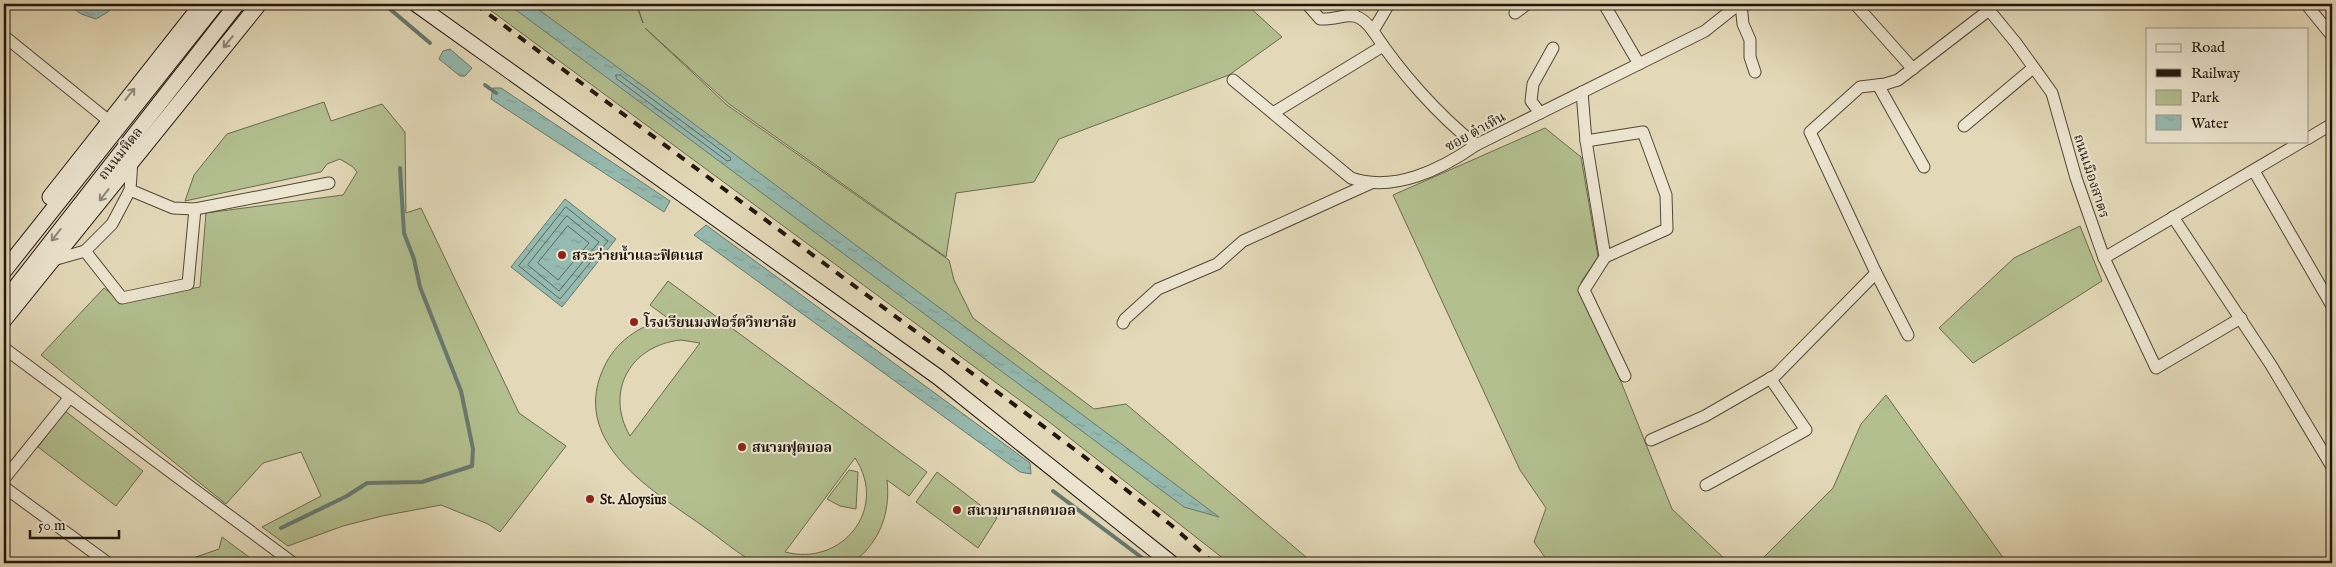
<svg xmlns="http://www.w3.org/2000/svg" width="2336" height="567" viewBox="0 0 2336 567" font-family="'IM FELL English','Noto Serif Thai',serif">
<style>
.green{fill:#b3bf8f;stroke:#6a6b4e;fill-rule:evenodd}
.water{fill:url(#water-ripples);stroke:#67796f}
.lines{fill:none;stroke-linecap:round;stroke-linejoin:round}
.shore{stroke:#5b685f;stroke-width:1}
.stream{stroke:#67796f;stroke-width:4}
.minor-casing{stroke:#524838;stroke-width:13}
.secondary-casing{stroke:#21170e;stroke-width:17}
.minor{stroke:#ede6d1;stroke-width:11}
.secondary{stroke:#ede6d1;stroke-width:15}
.rail{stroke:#21170e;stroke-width:4;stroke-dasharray:9 9;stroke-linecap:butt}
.oneway{stroke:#918979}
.poi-dot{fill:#8f2418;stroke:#ede6d1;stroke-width:2}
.labels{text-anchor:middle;stroke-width:4;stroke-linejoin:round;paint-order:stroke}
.street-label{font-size:14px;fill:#21170e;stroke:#ede6d1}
.poi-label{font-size:14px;font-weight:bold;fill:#21170e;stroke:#ede6d1;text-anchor:start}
</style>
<defs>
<pattern id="water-ripples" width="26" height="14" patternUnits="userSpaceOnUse" patternTransform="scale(1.25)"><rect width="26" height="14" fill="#95bab0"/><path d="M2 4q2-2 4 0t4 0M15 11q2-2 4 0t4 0" fill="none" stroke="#809f96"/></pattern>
</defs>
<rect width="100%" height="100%" fill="#e3d9b8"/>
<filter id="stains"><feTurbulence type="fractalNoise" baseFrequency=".004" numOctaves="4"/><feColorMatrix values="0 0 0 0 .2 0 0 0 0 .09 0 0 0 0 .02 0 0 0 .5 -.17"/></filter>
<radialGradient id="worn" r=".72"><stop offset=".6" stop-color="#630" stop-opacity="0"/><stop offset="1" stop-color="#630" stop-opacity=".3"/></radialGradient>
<!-- green -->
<g class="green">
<path d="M 482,4 L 636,4 L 643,23 L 637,4 L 1246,4 L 1282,37 L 1229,75 L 1059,139 L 1034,182 L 956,193 L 946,257 L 729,104 L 645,28 L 727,105 L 949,260 L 954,280 L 973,318 L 1094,409 L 1126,404 L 1313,563 L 1229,563 L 1048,421 Z"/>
<path d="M 324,102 L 331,121 L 382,104 L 405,132 L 406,213 L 421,208 L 519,413 L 566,446 L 500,532 L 488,524 L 441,505 L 382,516 L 343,526 L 288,546 L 262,527 L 321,496 L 301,452 L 263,463 L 226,504 L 41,355 L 104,288 L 122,302 L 200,287 L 206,213 L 343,195 L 357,172 L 353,167 L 340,159 L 327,164 L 321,172 L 185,201 L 194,175 L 227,134 Z"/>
<path d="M 1545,128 L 1581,157 L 1598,257 L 1581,282 L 1672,509 L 1729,563 L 1549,563 L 1534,542 L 1546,508 L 1520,470 L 1393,195 Z"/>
<path d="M 2080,226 L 2102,281 L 1973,363 L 1939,328 L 2014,258 Z"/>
<path d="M 668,281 L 927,472 L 909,496 L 887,480 C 891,513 879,544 852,563 C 829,563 806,563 784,563 C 775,563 765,565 757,563 C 747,561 717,536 707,529 C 654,491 565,442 606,363 C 619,339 642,324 669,319 L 650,305 ZM 681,340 L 700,343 L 630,436 C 604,391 631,345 681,340 ZM 855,458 C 889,509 842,567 785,552 Z"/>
<path d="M 1886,395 L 2007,563 L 1758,563 L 1833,488 L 1861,424 Z"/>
<path d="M 65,411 L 143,471 L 116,506 L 38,447 Z"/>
<path d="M 849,470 L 858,472 L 856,509 L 840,506 L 827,499 Z"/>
<path d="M 937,472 L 997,518 L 978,548 L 916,502 Z"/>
<path d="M 222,537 L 257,563 L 165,563 L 193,558 L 219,549 Z"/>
</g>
<!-- water -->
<g class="water">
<path d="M 68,4 L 113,4 L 108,12 L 96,19 L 81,14 Z"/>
<path d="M 508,4 L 531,4 L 650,91 L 1219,517 L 1184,507 Z"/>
<path d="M 450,49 L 472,68 L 465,76 L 460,76 L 439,59 L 443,51 Z"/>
<path d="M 493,88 L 501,88 L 670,201 L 664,212 L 491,99 Z"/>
<path d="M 565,199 L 616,239 L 562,307 L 511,267 Z"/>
<path d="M 706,225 L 1030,463 L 1031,474 L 1020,472 L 694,235 Z"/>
</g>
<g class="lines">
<!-- shore -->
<g class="shore">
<path d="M 616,75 L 620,75 L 730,157 L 731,160 L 727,161 L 617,79 Z"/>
<path d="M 566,207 L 608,241 L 560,299 L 519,266 Z"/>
<path d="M 567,216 L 599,242 L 559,291 L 528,265 Z"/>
<path d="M 568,226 L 589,243 L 558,280 L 538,263 Z"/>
</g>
<!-- stream -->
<g class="stream">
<path d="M 384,4 L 430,43"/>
<path d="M 485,85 L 496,93"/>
<path d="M 1053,491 L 1149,563"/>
<path d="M 281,528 L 347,496 L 367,483 L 422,482 L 472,466 L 473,449 L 461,391 L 420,287 L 414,259 L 404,233 L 400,168"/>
</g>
<defs>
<g id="minor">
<path d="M 1307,4 L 1320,19 C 1345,20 1354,5 1373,31"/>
<path d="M 1348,4 L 1354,15"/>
<path d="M 1389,4 L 1373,31 C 1400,72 1438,115 1476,145"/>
<path d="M 1604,4 L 1639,64"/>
<path d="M 1741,4 L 1743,24 L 1750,40 L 1750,57 L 1755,72"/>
<path d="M 1855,4 L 1913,69"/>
<path d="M 1984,4 L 2016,43 L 2052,93 L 2076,178 L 2104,258 L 2156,368 L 2241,318"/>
<path d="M 2306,4 L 2332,36"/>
<path d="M 1515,13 L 1527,4"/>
<path d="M 4,36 L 109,121"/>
<path d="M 1233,80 L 1351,178 C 1394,193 1442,169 1476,145 L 1705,31 L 1739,4"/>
<path d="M 1878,85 L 1924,167"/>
<path d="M 1582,92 L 1586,141 L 1605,257 L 1584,290 L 1625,376"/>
<path d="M 1273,113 L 1383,46"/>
<path d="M 1540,113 L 1531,101 L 1533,84 L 1553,48"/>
<path d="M 1964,126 L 2033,68"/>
<path d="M 2307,139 L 2332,124"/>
<path d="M 1586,141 L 1643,132 L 1666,195 L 1667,229 L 1605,257"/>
<path d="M 2254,171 L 2332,306"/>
<path d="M 130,190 L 173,208 L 195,209 L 329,183"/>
<path d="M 2173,217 L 2271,365 L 2332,467"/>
<path d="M 85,251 L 122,298 L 188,284 L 195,209"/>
<path d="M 2104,258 L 2303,141"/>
<path d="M 53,260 L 85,251 L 112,224 L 130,190 L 132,160"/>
<path d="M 1123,323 L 1125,319 L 1158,289 L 1217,264 L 1243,241 L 1371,183"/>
<path d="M 1908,335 L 1876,273 L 1810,132 L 1860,87 L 1885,84 L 1898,80 L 1989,10"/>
<path d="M 4,348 L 293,563"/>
<path d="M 1651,440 L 1705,416 L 1776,375 L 1876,273"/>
<path d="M 4,479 L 70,397"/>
<path d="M 1706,485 L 1806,430 L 1770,378"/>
<path d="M 4,487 L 108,563"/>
</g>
<g id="secondary">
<path d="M 416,4 L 938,377 L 1171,563"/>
<path d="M 50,197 L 202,4"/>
<path d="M 4,271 L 216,4"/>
<path d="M 4,302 L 237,4"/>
<path d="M 4,320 L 259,4"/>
</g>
</defs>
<!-- minor casing -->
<use href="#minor" class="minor-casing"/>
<!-- secondary casing -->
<use href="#secondary" class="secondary-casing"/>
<!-- minor -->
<use href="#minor" class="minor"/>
<!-- secondary -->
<use href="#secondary" class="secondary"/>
<!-- rail -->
<path class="rail" d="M 475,4 L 1082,455 L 1171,525 L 1214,563"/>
</g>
<!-- one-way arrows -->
<defs><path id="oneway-shaft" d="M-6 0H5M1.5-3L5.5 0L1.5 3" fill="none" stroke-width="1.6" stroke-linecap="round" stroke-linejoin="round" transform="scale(1.25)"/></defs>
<g class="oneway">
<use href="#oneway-shaft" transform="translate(228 42) rotate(129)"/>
<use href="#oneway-shaft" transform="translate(130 94) rotate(-51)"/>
<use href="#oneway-shaft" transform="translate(104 195) rotate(128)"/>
<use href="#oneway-shaft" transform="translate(56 235) rotate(128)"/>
</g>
<!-- markers -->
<g class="poi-dot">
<circle cx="562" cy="255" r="5"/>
<circle cx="634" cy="322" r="5"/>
<circle cx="742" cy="447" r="5"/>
<circle cx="590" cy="499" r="5"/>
<circle cx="957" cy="510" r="5"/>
</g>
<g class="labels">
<!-- street labels -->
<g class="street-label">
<text transform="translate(1475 131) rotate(-29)" y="5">ซอย ต๋าเหิน</text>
<text transform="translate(120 153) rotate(-52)" y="5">ถนนมหิดล</text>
<text transform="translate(2092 176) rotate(72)" y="5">ถนนเมืองสาตร</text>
</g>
<!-- poi labels -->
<g class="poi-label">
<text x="572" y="260">สระว่ายน้ำและฟิตเนส</text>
<text x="644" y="327">โรงเรียนมงฟอร์ตวิทยาลัย</text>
<text x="752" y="452">สนามฟุตบอล</text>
<text x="600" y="504">St. Aloysius</text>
<text x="967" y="515">สนามบาสเกตบอล</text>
</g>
</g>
<!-- margin -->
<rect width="2336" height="567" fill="none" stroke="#e3d9b8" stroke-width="20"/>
<rect x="5" y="5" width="2326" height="557" fill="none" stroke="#21170e" stroke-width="2.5"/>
<rect x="10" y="10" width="2316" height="547" fill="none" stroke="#21170e"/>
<!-- legend -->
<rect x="2146" y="28" width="162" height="115" fill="#ede6d1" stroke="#9b9383"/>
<rect x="2156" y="44" width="25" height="8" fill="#ede6d1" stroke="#9b9383"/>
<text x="2191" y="52" font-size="15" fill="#21170e">Road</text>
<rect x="2156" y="69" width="25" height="8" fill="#21170e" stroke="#9b9383"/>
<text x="2191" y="78" font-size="15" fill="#21170e">Railway</text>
<rect x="2156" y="90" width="25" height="15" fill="#b3bf8f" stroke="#9b9383"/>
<text x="2191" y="102" font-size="15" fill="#21170e">Park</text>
<rect x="2156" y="115" width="25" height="15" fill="url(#water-ripples)" stroke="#9b9383"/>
<text x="2191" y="128" font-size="15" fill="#21170e">Water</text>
<!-- scale -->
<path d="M30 530v8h89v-8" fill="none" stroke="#21170e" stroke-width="2.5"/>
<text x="38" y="530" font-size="15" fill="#21170e" stroke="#ede6d1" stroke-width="4" paint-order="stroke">50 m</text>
<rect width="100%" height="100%" filter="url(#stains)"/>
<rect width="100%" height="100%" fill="url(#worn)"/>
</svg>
